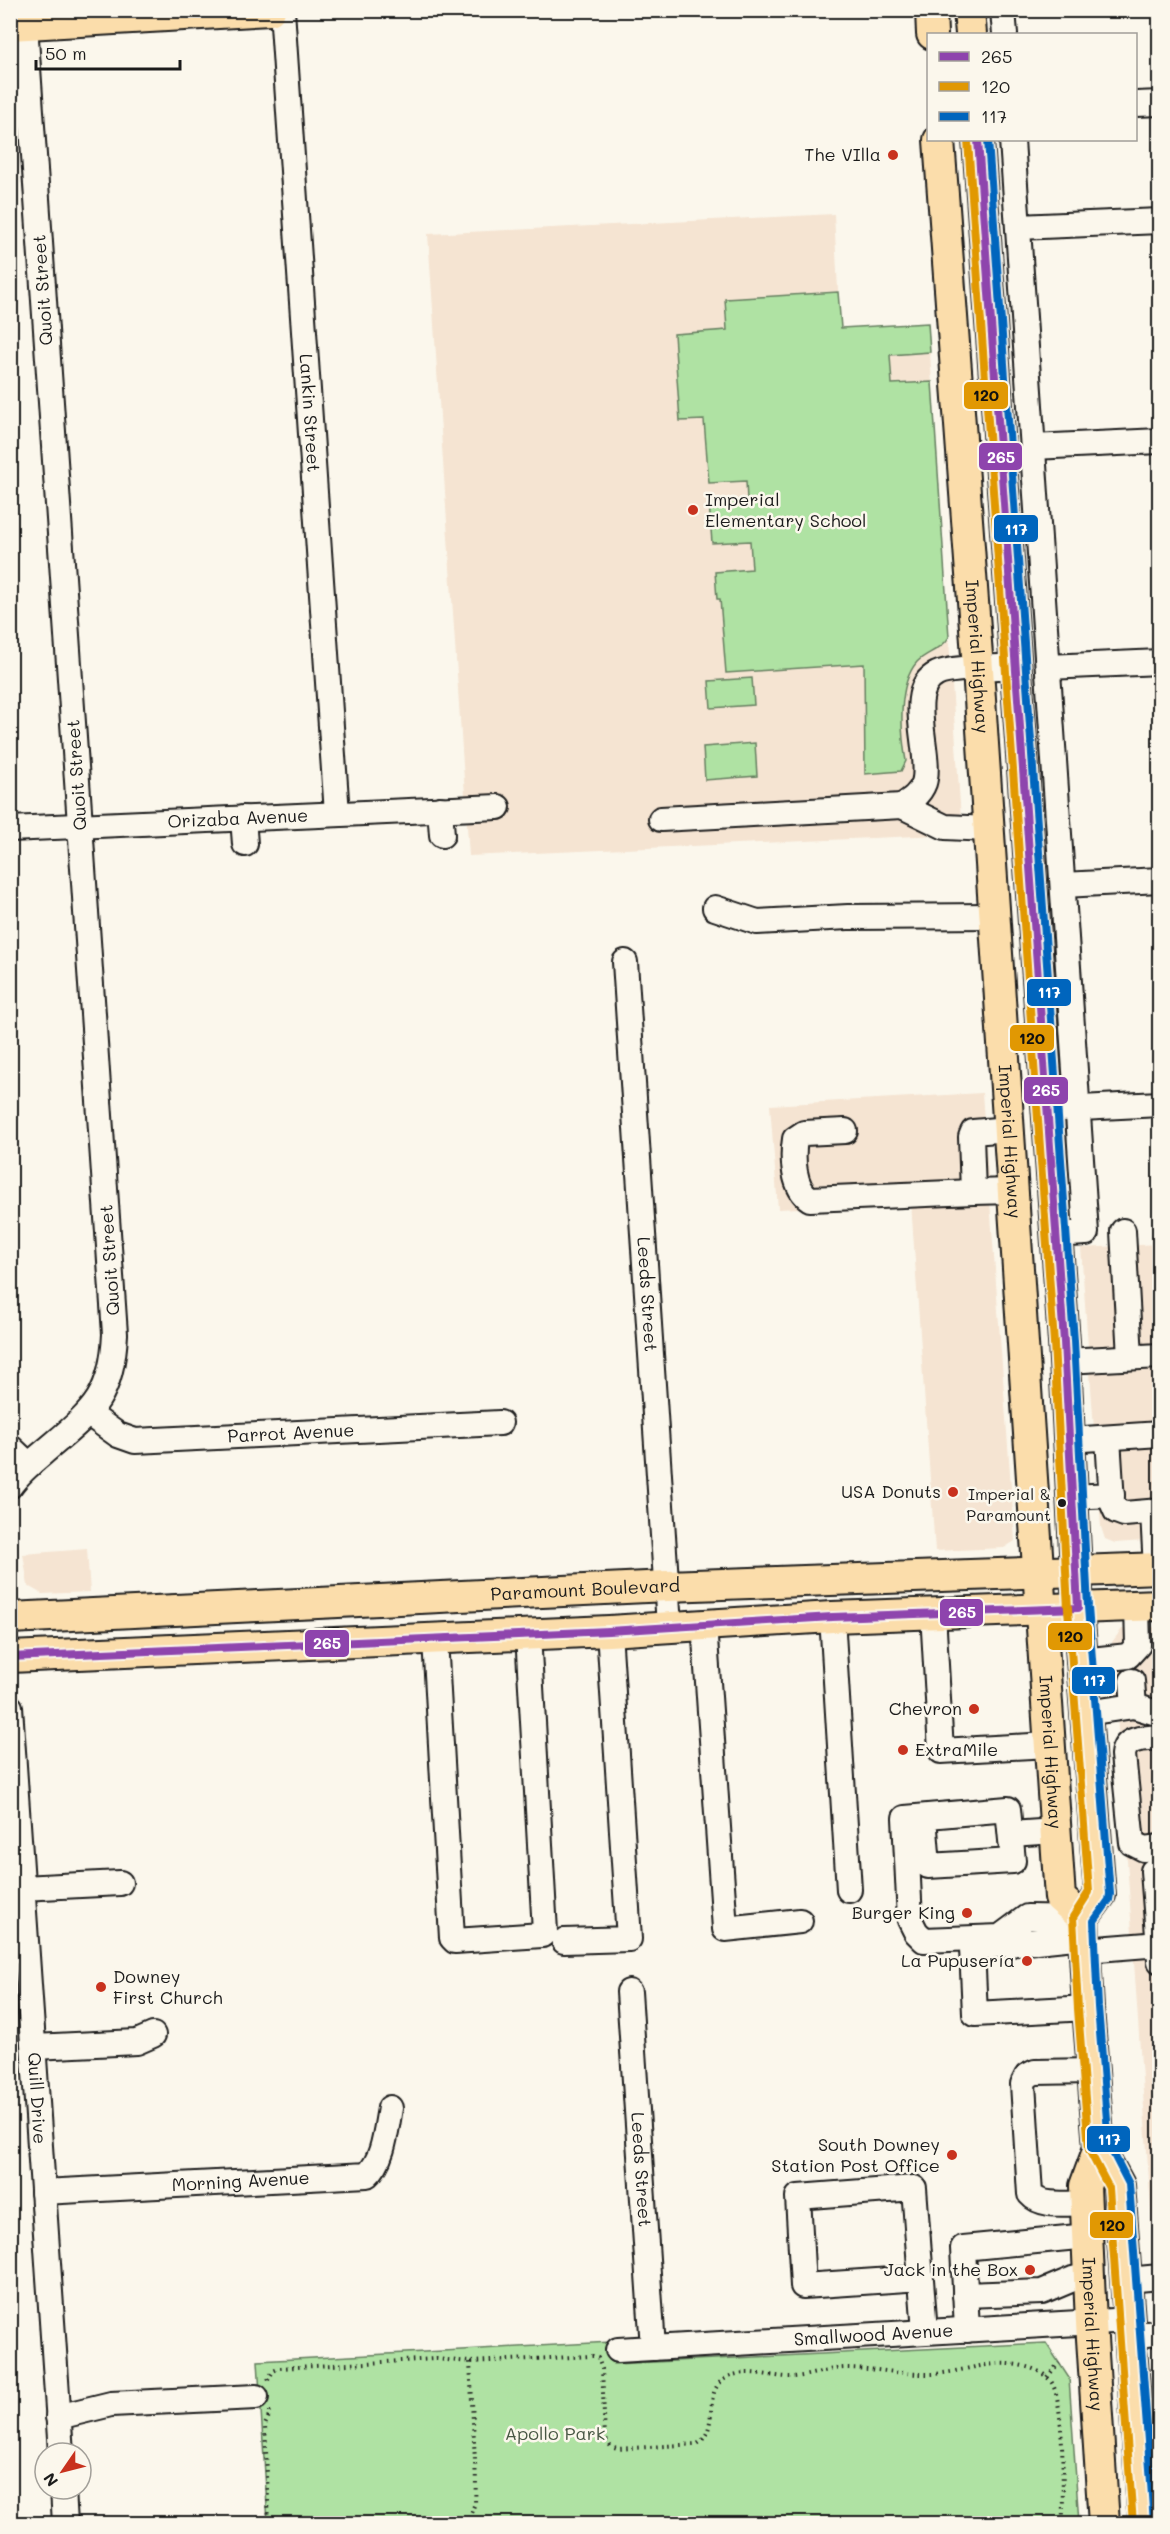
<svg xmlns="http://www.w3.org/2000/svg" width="1170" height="2534" viewBox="0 0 1170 2534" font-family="Mali,sans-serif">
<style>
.built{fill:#f5e4d2}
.green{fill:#afe2a3;stroke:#667f60;stroke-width:1.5}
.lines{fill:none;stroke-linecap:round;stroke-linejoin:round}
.minor-tunnel{stroke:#dad6cd;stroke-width:24;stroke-dasharray:24 12;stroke-linecap:butt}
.minor-casing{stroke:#1c1c1c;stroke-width:28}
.major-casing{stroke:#1c1c1c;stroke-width:34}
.path{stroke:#1c1c1c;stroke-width:4;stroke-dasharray:1.5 4.5;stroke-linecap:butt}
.minor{stroke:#fbf7ec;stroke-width:24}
.major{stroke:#fbddab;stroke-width:30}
.bus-1-casing{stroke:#fbf7ec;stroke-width:12}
.bus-2-casing{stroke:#fbf7ec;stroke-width:12}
.bus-3-casing{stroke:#fbf7ec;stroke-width:12}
.bus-1{stroke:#8e44ad;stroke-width:8}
.bus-2{stroke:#e19803;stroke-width:8}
.bus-3{stroke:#0065bd;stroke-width:8}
.poi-dot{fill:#c8321e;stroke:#fbf7ec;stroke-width:2}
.bus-dot{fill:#1c1c1c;stroke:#fbf7ec;stroke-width:2}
.labels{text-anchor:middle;stroke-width:5;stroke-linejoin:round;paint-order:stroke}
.bus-label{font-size:16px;fill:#1c1c1c;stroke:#fbf7ec;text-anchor:end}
.poi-label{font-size:18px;fill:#1c1c1c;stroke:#fbf7ec;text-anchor:end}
.street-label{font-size:18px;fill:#1c1c1c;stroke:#fbf7ec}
.park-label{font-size:18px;fill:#485744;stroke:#fbf7ec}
.line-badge{stroke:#fbf7ec;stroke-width:2}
.badge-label{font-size:16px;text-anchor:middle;font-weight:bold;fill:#fff}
.pale-badge-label{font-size:16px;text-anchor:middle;font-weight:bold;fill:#111}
</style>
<rect width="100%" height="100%" fill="#fbf7ec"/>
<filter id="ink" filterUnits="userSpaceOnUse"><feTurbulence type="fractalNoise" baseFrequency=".0167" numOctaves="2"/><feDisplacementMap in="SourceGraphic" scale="12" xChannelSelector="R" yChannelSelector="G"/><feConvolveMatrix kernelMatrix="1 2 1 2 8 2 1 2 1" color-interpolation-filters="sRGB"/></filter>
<g filter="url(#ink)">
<!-- built -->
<g class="built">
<path d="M 834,214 L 840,328 L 928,323 L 962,834 L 469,856 L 428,234 Z"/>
<path d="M 982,1093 L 1015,1541 L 1004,1548 L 935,1551 L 911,1203 L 778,1209 L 770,1105 Z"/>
<path d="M 1159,1244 L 1159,1540 L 1115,1543 L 1105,1539 L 1101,1527 L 1081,1248 Z"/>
<path d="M 87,1549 L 90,1592 L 42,1594 L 28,1586 L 23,1554 Z"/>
<path d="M 1159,1627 L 1159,2326 L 1112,1642 L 1122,1629 Z"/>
</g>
<!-- green -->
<g class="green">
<path d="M 838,292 L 841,328 L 928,323 L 930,352 L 890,355 L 892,384 L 932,382 L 949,637 C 942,650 926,652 917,662 C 897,685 901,733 906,761 L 901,771 L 865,774 L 864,664 L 726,673 L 720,599 L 717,599 L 715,572 L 752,569 L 750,541 L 712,543 L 709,502 L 747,500 L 746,481 L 709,483 L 704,420 L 680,421 L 674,334 L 727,330 L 725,299 Z"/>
<path d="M 752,678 L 754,705 L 711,708 L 709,681 Z"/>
<path d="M 755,743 L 757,776 L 705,780 L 703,747 Z"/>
<path d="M 611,2342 L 614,2364 L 1046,2343 L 1069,2378 L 1079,2523 L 268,2523 L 258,2361 Z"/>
</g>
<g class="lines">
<!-- minor-tunnel -->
<path class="minor-tunnel" d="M 1153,1648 L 1160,1648"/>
<defs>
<g id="minor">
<path id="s1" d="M 282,10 L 337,814"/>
<path d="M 1003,10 L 1005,34"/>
<path d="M 1136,104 L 1160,103"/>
<path d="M 1012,140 L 1086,1233 L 1055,1235"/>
<path d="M 1018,227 L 1160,221"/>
<path d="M 1033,447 L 1160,441"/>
<path d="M 1048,667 L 1160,662"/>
<path d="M 902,806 L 945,827 L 989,829"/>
<path d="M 440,809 L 442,835"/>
<path d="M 243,818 L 245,844"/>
<path d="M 661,819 L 902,806 C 911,800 920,794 924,783 C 933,754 903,690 937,674 C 951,667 997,668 1015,666"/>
<path id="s2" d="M 10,829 L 498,807"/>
<path d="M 1063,885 L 1160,880"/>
<path d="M 715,908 L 757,922 L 848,917 L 994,916"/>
<path id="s3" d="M 625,962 L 669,1626"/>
<path d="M 1061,1109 L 1160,1104"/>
<path d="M 1009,1129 L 973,1132 L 971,1137 L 973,1192 L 1013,1191"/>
<path d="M 845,1131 L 804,1133 L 795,1139 C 792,1158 793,1188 810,1199 L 973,1192"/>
<path d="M 1123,1231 L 1130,1357"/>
<path d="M 1065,1361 L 1160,1356"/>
<path id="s4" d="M 89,1414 L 118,1435 L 135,1441 L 500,1423"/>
<path d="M 1108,1438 L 1112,1502 L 1116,1511 L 1124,1514 L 1160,1511"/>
<path d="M 1069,1440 L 1160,1434"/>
<path d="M 10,1447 L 29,1465"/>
<path d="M 10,1486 C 19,1473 31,1463 43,1453 C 90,1413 112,1400 115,1334 L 25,24"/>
<path d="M 1071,1497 L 1112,1495"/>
<path d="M 1153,1512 L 1156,1569"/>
<path d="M 933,1613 L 941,1751 L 1049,1745"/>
<path d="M 832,1617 L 849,1890"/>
<path d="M 704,1624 L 725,1929 L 800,1921"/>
<path d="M 435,1639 L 452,1938 L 455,1941 L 542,1935 L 545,1932 L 528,1634"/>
<path d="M 1082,1661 L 1128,1656 L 1138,1645 L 1137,1606"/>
<path d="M 1134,1706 L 1160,1714"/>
<path id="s5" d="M 10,1707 L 61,2453"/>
<path d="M 1086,1713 L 1134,1706 L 1132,1681"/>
<path d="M 1160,1737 C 1145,1739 1125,1736 1123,1755 L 1132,1843 L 1144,1849 L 1160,1847"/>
<path d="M 924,1817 L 928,1866 L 1013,1861 L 1008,1809 L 905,1818 L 910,1920 L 916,1932 L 924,1940 L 1000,1937 L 1027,1917 L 1083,1918"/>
<path d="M 1011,1834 L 1055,1831"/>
<path d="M 1160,1871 L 1153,1871 L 1160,1961"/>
<path d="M 22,1888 L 120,1883"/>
<path d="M 1084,1936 L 972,1948 L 975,2014 L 1088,2008"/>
<path d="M 564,1941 L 629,1939 L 609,1631"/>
<path d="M 1085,1950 L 1160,1944"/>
<path id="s6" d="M 629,1992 L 653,2348"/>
<path d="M 34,2047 L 137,2042 L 153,2035"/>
<path id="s7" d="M 43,2192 L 367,2175 C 384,2160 386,2129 390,2108"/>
<path d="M 1086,2203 C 1069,2203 1042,2208 1030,2194 L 1023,2084 L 1027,2076 L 1035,2072 L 1093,2071"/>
<path d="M 921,2278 L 803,2286 L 798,2197 L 914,2188 L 925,2332"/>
<path d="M 1127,2280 L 1160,2277"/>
<path d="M 965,2295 L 1042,2292 L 1073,2279 L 1090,2275"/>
<path d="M 967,2330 L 963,2248 L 1088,2236"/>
<path d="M 1132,2335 L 1160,2333"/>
<path id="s8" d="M 618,2350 L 1130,2320"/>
<path d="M 58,2417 L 111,2404 L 256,2397"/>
<path d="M 63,2489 L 65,2524"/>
</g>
<g id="major">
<path d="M 931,10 L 932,34"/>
<path d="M 969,10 L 971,34"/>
<path d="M 10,25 L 270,10"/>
<path id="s9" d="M 939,140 L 978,669 L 1060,1898 L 1083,1918"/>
<path d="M 978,140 L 1064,1342 L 1078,1608 L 1100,1895 L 1083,1918 L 1088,2008 L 1099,2148 L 1119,2185 L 1144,2524"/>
<path id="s10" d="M 10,1618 L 667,1586 L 1160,1568"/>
<path d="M 10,1657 L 609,1631 L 832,1617 L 1160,1605"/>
<path id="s11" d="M 1099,2148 L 1085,2186 L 1091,2323 L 1104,2524"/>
</g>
</defs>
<!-- minor casing -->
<use href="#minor" class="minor-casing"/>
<!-- major casing -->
<use href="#major" class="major-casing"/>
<!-- path -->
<g class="path">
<path d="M 1047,2377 L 1059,2363"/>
<path d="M 268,2380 L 273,2371 L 280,2368 L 436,2359 L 470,2362 L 593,2356 L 598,2358 L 602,2369 L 605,2438 L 611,2447 L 617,2449 L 697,2444 C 721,2430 701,2391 726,2378 C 745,2367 773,2378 793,2377 C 811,2376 828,2368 847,2368 C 875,2368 904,2375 933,2374 C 958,2373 983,2362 1009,2364 C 1023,2365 1040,2369 1050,2380 C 1066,2399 1062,2496 1063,2524"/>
<path d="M 269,2411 L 269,2416 L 265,2425 L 269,2524"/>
<path d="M 467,2524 L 475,2503 L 476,2481 L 470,2362"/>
</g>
<!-- minor -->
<use href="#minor" class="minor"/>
<!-- major -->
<use href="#major" class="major"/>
<defs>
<path id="bus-1" d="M 10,1657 L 609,1631 L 832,1617 L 1078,1608 L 1064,1342 L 978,140"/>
<path id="bus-2" d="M 968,141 L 1054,1343 L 1068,1609 L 1089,1892 L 1073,1917 L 1078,2009 L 1089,2150 L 1109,2188 L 1133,2524"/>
<path id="bus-3" d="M 988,140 L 1074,1341 L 1088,1607 L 1110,1894 L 1109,1900 L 1094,1921 L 1098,2007 L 1109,2145 L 1129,2184 L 1154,2523"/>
</defs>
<!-- bus-1 casing -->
<use href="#bus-1" class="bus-1-casing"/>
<!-- bus-2 casing -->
<use href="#bus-2" class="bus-2-casing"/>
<!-- bus-3 casing -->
<use href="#bus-3" class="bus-3-casing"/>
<!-- bus-1 -->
<use href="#bus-1" class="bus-1"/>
<!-- bus-2 -->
<use href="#bus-2" class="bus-2"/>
<!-- bus-3 -->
<use href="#bus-3" class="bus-3"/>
</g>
</g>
<!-- markers -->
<g class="poi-dot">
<circle cx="893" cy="155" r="6"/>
<circle cx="693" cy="510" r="6"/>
<circle cx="953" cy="1492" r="6"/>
<circle cx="974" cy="1709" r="6"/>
<circle cx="903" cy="1750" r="6"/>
<circle cx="967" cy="1913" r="6"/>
<circle cx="1027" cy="1961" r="6"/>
<circle cx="101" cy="1987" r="6"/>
<circle cx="952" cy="2155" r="6"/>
<circle cx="1030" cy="2270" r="6"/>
</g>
<circle class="bus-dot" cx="1062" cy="1503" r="5"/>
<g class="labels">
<!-- bus labels -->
<g class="bus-label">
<text x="1051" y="1500">Imperial &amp;<tspan x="1051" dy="21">Paramount</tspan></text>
</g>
<!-- poi labels -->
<g class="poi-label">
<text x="881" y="161">The VIlla</text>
<text x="705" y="506" text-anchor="start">Imperial<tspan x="705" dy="21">Elementary School</tspan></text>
<text x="941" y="1498">USA Donuts</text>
<text x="962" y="1715">Chevron</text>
<text x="915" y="1756" text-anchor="start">ExtraMile</text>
<text x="955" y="1919">Burger King</text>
<text x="1015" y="1967">La Pupusería</text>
<text x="113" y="1983" text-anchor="start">Downey<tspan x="113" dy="21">First Church</tspan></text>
<text x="940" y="2151">South Downey<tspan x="940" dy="21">Station Post Office</tspan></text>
<text x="1018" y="2276">Jack in the Box</text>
</g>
<!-- street labels -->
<g class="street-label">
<text transform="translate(43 290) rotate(-94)" y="6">Quoit Street</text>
<text dy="6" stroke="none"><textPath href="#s1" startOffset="404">Lankin Street</textPath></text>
<text dy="6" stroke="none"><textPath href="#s9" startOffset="518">Imperial Highway</textPath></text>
<text transform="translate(77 775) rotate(-94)" y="6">Quoit Street</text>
<text dy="6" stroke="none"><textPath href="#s2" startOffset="228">Orizaba Avenue</textPath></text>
<text dy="6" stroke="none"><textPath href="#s9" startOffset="1004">Imperial Highway</textPath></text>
<text transform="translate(110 1260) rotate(-94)" y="6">Quoit Street</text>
<text dy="6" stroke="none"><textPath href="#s3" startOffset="333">Leeds Street</textPath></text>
<text dy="6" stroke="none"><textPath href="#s4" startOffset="210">Parrot Avenue</textPath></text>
<text dy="6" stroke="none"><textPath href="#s10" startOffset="576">Paramount Boulevard</textPath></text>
<text dy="6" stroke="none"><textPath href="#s9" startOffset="1616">Imperial Highway</textPath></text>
<text dy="6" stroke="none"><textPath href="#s5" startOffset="392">Quill Drive</textPath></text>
<text dy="6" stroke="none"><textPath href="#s6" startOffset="178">Leeds Street</textPath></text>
<text dy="6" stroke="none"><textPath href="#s7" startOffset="198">Morning Avenue</textPath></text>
<text dy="6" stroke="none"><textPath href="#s11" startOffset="189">Imperial Highway</textPath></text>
<text dy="6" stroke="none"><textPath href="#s8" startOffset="256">Smallwood Avenue</textPath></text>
</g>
<!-- park labels -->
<g class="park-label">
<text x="555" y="2440">Apollo Park</text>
</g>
</g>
<g class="line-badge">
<rect x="963" y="381" width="46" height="29" rx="6" fill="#e19803"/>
<rect x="978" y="442" width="45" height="29" rx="6" fill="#8e44ad"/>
<rect x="993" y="514" width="46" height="29" rx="6" fill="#0065bd"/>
<rect x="1026" y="978" width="46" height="29" rx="6" fill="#0065bd"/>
<rect x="1009" y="1024" width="46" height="28" rx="6" fill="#e19803"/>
<rect x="1023" y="1076" width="46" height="29" rx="6" fill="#8e44ad"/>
<rect x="939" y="1598" width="45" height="29" rx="6" fill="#8e44ad"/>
<rect x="1047" y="1622" width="46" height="29" rx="6" fill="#e19803"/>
<rect x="304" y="1629" width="46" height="29" rx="6" fill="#8e44ad"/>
<rect x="1071" y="1666" width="45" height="29" rx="6" fill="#0065bd"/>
<rect x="1086" y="2125" width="45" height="28" rx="6" fill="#0065bd"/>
<rect x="1089" y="2211" width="45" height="28" rx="6" fill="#e19803"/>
</g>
<g class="badge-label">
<text x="1001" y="463">265</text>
<text x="1016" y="535">117</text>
<text x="1049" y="998">117</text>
<text x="1046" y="1096">265</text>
<text x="962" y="1618">265</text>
<text x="327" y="1649">265</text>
<text x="1094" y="1686">117</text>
<text x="1109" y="2145">117</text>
</g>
<g class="pale-badge-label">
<text x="986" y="401">120</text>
<text x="1032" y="1044">120</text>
<text x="1070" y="1642">120</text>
<text x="1112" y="2231">120</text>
</g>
<!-- margin -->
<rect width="1170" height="2534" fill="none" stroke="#fbf7ec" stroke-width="36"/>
<rect x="18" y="18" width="1134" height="2498" fill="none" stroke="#1c1c1c" stroke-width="2" filter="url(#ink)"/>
<!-- legend -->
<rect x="927" y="33" width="210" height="108" fill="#fbf7ec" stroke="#a29f99" stroke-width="1.5"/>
<rect x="939" y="52" width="30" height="9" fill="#8e44ad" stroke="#a29f99" stroke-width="1.5"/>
<text x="981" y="63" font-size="18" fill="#1c1c1c">265</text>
<rect x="939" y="82" width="30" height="9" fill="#e19803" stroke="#a29f99" stroke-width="1.5"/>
<text x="981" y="93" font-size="18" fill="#1c1c1c">120</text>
<rect x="939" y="112" width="30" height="9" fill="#0065bd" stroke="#a29f99" stroke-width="1.5"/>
<text x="981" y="123" font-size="18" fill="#1c1c1c">117</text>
<!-- north arrow -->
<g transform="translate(63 2471) rotate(235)"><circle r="28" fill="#fbf7ec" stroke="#a29f99" stroke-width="1.5"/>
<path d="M0-4.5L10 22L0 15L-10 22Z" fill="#c8321e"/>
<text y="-9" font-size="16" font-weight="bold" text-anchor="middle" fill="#1c1c1c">N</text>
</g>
<!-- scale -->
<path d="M36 60v9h144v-9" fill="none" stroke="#1c1c1c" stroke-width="3"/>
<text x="45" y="60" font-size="18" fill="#1c1c1c" stroke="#fbf7ec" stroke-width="4.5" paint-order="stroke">50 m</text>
</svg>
